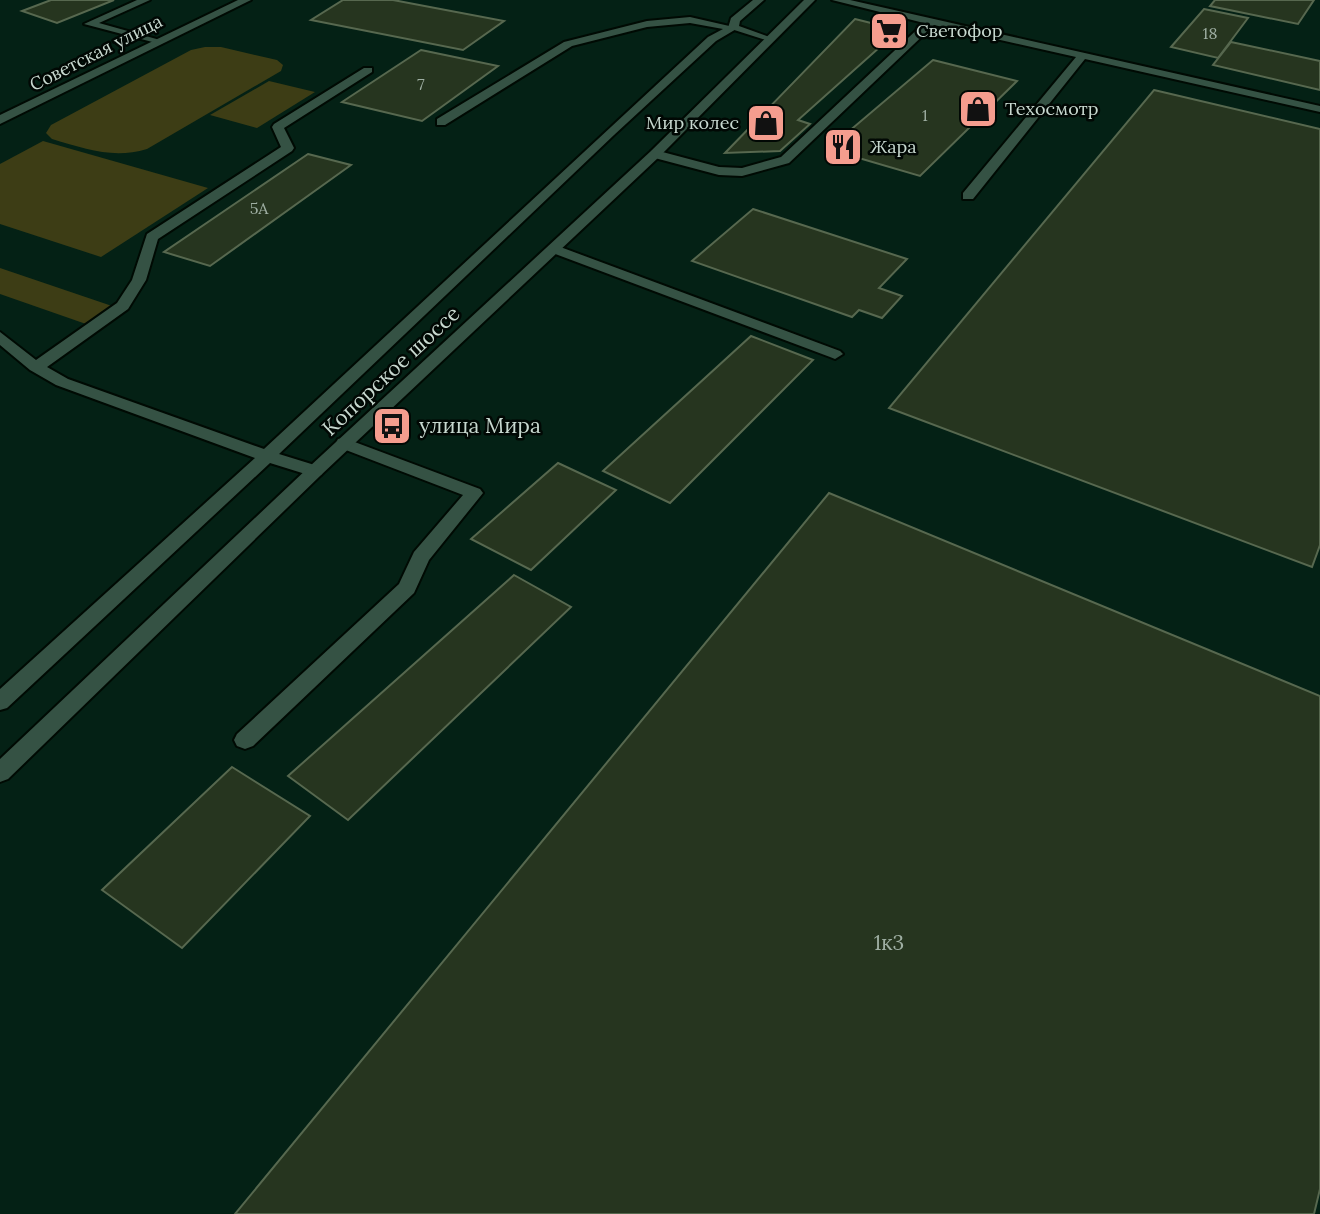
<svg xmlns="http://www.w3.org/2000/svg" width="1320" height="1214" viewBox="0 0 1320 1214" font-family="Lora,serif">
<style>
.green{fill:#3d3d15}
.building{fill:#26351f;stroke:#57684f;stroke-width:2}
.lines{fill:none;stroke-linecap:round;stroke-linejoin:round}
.service-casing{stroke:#000a03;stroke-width:4}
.minor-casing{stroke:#000a03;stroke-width:4}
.secondary-casing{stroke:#000a03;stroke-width:4}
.service{fill:#355244;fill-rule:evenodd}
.minor{fill:#355244;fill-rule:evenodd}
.secondary{fill:#355244;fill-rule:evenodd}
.labels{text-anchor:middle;stroke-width:5;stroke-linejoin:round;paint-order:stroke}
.far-number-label{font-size:16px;fill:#9fafa3}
.far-poi-label{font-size:18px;fill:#c7d8cf;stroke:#010804;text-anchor:start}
.far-street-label{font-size:18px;fill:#c7d8cf;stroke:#010804}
.street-label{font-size:21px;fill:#c7d8cf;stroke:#010804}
.poi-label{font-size:21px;fill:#c7d8cf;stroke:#010804;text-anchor:start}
.near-number-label{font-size:21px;fill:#9fafa3}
</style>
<rect width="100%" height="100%" fill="#042115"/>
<!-- green -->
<g class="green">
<path d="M 205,47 L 221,47 L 277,60 L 283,65 L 281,71 L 147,149 C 113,159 86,149 52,139 L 46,133 L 51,125 L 191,50 Z"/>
<path d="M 269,81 L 315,92 L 257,128 L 210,115 Z"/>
<path d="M 43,141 L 208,188 L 101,257 L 0,224 L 0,164 Z"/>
<path d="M 0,268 L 112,306 L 86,324 L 0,294 Z"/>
</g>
<!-- building -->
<g class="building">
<path d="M 51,0 L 114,0 L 57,23 L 22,11 Z"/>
<path d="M 343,0 L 393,0 L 504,21 L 463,50 L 311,20 Z"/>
<path d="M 1215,0 L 1314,0 L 1298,24 L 1210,6 Z"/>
<path d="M 1204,9 L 1248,18 L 1218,58 L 1171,47 Z"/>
<path d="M 855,19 L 899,30 L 798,120 L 810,124 L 780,151 L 725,153 Z"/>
<path d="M 1231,42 L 1320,61 L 1320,90 L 1213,65 Z"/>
<path d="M 421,50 L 498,66 L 422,121 L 342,102 Z"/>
<path d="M 933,60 L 1017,81 L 920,176 L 828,149 Z"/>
<path d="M 1154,90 L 1320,129 L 1320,545 L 1312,567 L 889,408 Z"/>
<path d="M 308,154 L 351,165 L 210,266 L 164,252 Z"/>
<path d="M 753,209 L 907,259 L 879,288 L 902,296 L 882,318 L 859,310 L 852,317 L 692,261 Z"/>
<path d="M 751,336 L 813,360 L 670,503 L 603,471 Z"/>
<path d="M 558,463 L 616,490 L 531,570 L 471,539 Z"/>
<path d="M 829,493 L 1320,696 L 1320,1189 L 1314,1214 L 235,1214 Z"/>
<path d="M 514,575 L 571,607 L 348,820 L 288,776 Z"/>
<path d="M 232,767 L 310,816 L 182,948 L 102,890 Z"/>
</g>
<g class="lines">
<defs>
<g id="service">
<path d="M 137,0 L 150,0 L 99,23 L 160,40 L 160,44 L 84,24 Z"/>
<path d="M 832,0 L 850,0 L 1320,106 L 1320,112 L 1085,59 L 973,199 L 963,199 L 963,193 L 1076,57 L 934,25 L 789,163 L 742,176 L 719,175 L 651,157 L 651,151 L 655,150 L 719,167 L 742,168 L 781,157 L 924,23 Z"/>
<path d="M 690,17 L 738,28 L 716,41 L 614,135 L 279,454 L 321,467 L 324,471 L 321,475 L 315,477 L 270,463 L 7,708 L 0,710 L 0,689 L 255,458 L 56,385 L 30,370 L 0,345 L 0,332 L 36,360 L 117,303 L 132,280 L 147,234 L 281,147 L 272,127 L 274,124 L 364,68 L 372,68 L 372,72 L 284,128 L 294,148 L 292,151 L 158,239 L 146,280 L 128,309 L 47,367 L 68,379 L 264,449 L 708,37 L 723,29 L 690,23 L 647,27 L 572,46 L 445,125 L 437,125 L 437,119 L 564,42 L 647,21 Z"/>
<path d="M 555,245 L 840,351 L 843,354 L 835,359 L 830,357 L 550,252 L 550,246 Z"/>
<path d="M 344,438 L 480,489 L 483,493 L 429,560 L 414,593 L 253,746 L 245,749 L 237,746 L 234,740 L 237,734 L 399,584 L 414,552 L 463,495 L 338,447 L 336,443 L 338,439 Z"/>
</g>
<g id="minor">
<path d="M 238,0 L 251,0 L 0,124 L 0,115 Z"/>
<path d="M 753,0 L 764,0 L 740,21 L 739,26 L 772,38 L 772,42 L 728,28 L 731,18 Z"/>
</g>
<path id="secondary" d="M 804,0 L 815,0 L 659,157 L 321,475 L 8,779 L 0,782 L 0,759 L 309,467 L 651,151 Z"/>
</defs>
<!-- service casing -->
<use href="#service" class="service-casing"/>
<!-- minor casing -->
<use href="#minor" class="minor-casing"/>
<!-- secondary casing -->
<use href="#secondary" class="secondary-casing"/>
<!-- service -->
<use href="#service" class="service"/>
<!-- minor -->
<use href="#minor" class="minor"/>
<!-- secondary -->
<use href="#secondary" class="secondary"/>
</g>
<!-- icons -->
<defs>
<symbol id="supermarket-square" viewBox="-11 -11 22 22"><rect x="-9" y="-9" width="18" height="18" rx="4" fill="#f59d8e" stroke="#010804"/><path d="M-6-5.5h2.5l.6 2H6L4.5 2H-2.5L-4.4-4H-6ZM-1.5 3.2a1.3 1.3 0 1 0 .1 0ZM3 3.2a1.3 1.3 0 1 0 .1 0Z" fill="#111"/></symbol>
<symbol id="shop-square" viewBox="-11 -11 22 22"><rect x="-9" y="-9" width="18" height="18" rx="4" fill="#f59d8e" stroke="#010804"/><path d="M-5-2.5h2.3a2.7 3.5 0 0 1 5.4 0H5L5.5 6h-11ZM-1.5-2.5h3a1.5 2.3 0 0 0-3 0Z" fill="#111"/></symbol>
<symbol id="restaurant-square" viewBox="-11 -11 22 22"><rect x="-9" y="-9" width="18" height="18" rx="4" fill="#f59d8e" stroke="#010804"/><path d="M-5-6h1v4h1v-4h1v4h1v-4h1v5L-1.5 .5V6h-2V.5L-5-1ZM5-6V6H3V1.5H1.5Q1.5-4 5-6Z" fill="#111"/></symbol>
<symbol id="bus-square" viewBox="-11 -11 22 22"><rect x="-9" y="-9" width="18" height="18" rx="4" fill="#f59d8e" stroke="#010804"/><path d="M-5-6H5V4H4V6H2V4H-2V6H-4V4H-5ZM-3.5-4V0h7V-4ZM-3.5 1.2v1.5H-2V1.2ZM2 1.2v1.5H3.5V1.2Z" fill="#111"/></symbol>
</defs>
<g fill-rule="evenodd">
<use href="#supermarket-square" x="867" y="9" width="44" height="44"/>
<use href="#shop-square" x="956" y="87" width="44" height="44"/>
<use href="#shop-square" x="744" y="101" width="44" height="44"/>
<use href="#restaurant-square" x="821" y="125" width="44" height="44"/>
<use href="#bus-square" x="370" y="404" width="44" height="44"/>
</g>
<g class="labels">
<!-- far-number labels -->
<g class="far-number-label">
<text x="1210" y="39">18</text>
<text x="421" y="90">7</text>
<text x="925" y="121">1</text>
<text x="259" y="214">5А</text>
</g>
<!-- far-poi labels -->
<g class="far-poi-label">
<text x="916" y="37">Светофор</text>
<text x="1005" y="115">Техосмотр</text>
<text x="739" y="129" text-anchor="end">Мир колес</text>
<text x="870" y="153">Жара</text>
</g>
<!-- far-street labels -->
<g class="far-street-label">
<text transform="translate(96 53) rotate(-27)" y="6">Советская улица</text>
</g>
<!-- street labels -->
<g class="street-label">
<text transform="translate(391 371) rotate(-43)" y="7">Копорское шоссе</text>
</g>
<!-- poi labels -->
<g class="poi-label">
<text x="419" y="433">улица Мира</text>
</g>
<!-- near-number labels -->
<g class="near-number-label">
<text x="889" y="950">1к3</text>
</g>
</g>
</svg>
